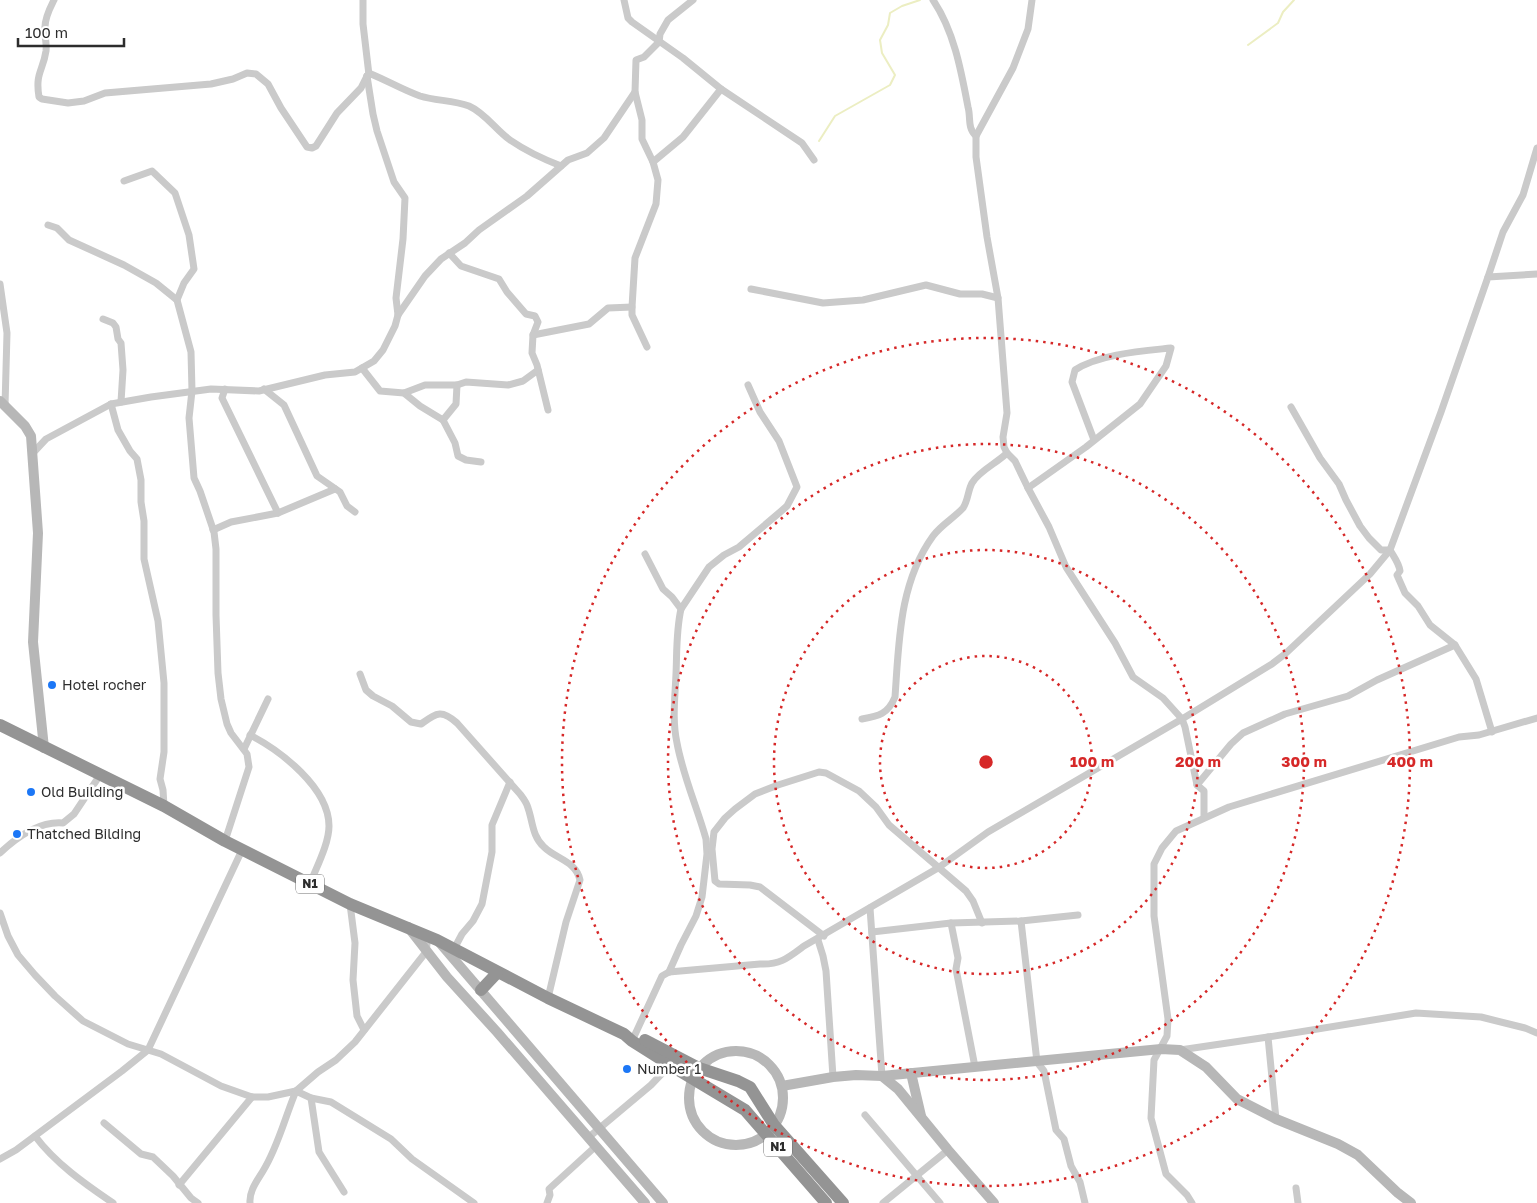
<svg xmlns="http://www.w3.org/2000/svg" width="1537" height="1203" viewBox="0 0 1537 1203" font-family="'Golos Text',sans-serif">
<style>
.lines{fill:none;stroke-linecap:round;stroke-linejoin:round}
.stream{stroke:#eceec2;stroke-width:2}
.street{stroke:#cacaca;stroke-width:7}
.secondary{stroke:#b7b7b7;stroke-width:10}
.highway{stroke:#949494;stroke-width:12}
.ring{fill:none;stroke:#d62828;stroke-width:2.5;stroke-dasharray:2.5 5}
.poi-dot{fill:#1c77f6;stroke:#fff;stroke-width:2}
.labels{text-anchor:middle;stroke-width:5;stroke-linejoin:round;paint-order:stroke}
.shield{fill:#fff;stroke:#6c6c6c;stroke-width:1}
.shield-label{font-size:12px;font-weight:bold;fill:#2d2d2d}
.poi-label{font-size:14px;fill:#2d2d2d;stroke:#fff;text-anchor:start}
.centre{fill:#d62828;stroke:#fff;stroke-width:2.5}
.ring-label{font-size:15px;text-anchor:middle;font-weight:bold;fill:#d62828;stroke:#fff;stroke-width:5;stroke-linejoin:round;paint-order:stroke}
</style>
<rect width="100%" height="100%" fill="#fff"/>
<g class="lines">
<!-- stream -->
<g class="stream">
<path d="M 1248,45 L 1278,23 L 1283,12 L 1294,0"/>
<path d="M 819,141 L 835,116 L 890,85 L 895,75 L 882,53 L 880,40 L 888,25 L 890,13 L 902,6 L 920,0"/>
</g>
<!-- street -->
<g class="street">
<path d="M 54,0 C 50,8 45,17 45,27 C 44,35 47,42 46,51 C 43,71 35,73 39,97 L 42,99 L 68,103 L 84,101 L 105,93 L 211,84 L 233,79 L 247,73 L 256,74 L 268,84 L 281,108 L 307,147 L 312,148 L 316,146 L 337,113 L 361,88 L 367,76"/>
<path d="M 363,0 L 363,24 L 369,75"/>
<path d="M 624,0 L 628,18 L 632,22 L 683,58 L 721,89 L 802,143 L 814,160"/>
<path d="M 933,0 C 954,31 961,70 968,107 C 971,117 967,128 976,136"/>
<path d="M 1032,0 L 1028,29 L 1013,68 L 976,136 L 976,157 L 987,237 L 998,298 L 1007,413 L 1003,437 L 1004,447 L 1007,453 L 1015,461 L 1028,488 L 1049,527 L 1066,567 L 1115,643 L 1133,677 L 1163,698 L 1182,719 L 1185,727 L 1197,785 L 1204,791 L 1204,817"/>
<path d="M 367,76 L 373,114 L 377,131 L 394,182 L 405,198 L 403,239 L 396,298 L 398,315"/>
<path d="M 367,76 L 371,74 C 388,81 403,90 420,96 C 436,101 453,100 469,106 C 485,113 496,130 510,140 C 526,151 543,159 561,166"/>
<path d="M 635,92 L 642,120 L 642,139 L 653,162 L 658,180 L 656,204 L 635,258 L 632,307 L 632,315 L 647,347"/>
<path d="M 653,162 L 683,137 L 721,89"/>
<path d="M 124,181 L 152,171 L 175,193 L 189,235 L 194,269 L 184,283 L 177,300"/>
<path d="M 48,225 L 57,228 L 69,240 L 124,265 L 156,283 L 177,300 L 191,352 L 192,391 L 189,418 L 194,478 L 200,491 L 214,532 L 216,549 L 216,615 L 218,673 L 221,699 L 227,724 L 231,733 L 247,754 L 249,767 L 225,841"/>
<path d="M 449,253 L 461,266 L 499,279 L 507,292 L 526,314 L 535,316 L 538,322 L 533,335 L 532,353 L 537,365 L 548,410"/>
<path d="M 1488,277 L 1503,232 L 1523,195 L 1537,148"/>
<path d="M 0,284 L 7,333 L 5,406"/>
<path d="M 751,289 L 823,303 L 863,300 L 926,285 L 960,294 L 982,294 L 998,298"/>
<path d="M 103,319 L 113,323 L 116,327 L 118,339 L 121,343 L 123,370 L 121,402"/>
<path d="M 533,335 L 589,324 L 608,308 L 632,307"/>
<path d="M 362,368 L 380,391 L 404,393 L 420,406 L 443,420"/>
<path d="M 457,385 L 456,404 L 443,420 L 455,443 L 458,456 L 466,460 L 481,462"/>
<path d="M 225,389 L 222,398 L 278,513"/>
<path d="M 264,389 L 284,405 L 317,476 L 340,492 L 347,506 L 355,512"/>
<path d="M 404,393 L 425,385 L 457,385 L 466,382 L 508,385 L 523,381 L 538,370"/>
<path d="M 111,404 L 118,430 L 130,451 L 137,459 L 141,480 L 141,502 L 144,521 L 144,559 L 158,621 L 164,683 L 164,752 L 160,779 L 163,790 L 164,806"/>
<path d="M 1291,407 L 1320,458 L 1339,484 L 1346,500 L 1360,526 L 1369,538 L 1381,550 L 1390,550 C 1394,557 1399,563 1400,571 L 1397,575 L 1405,593 L 1418,606 L 1430,625 L 1455,645 L 1476,679 L 1492,732"/>
<path d="M 32,454 L 46,439 L 111,404 L 151,397 L 211,389 L 259,391 L 325,375 L 355,372 L 374,361 L 383,350 L 395,326 L 398,315 L 425,276 L 441,259 L 465,243 L 479,230 L 527,196 L 568,160 L 587,153 L 604,138 L 635,92 L 636,60 L 644,57 L 659,42 L 660,34 L 668,20 L 693,0"/>
<path d="M 1028,488 L 1086,447 L 1140,404 L 1166,366 L 1171,348 C 1143,351 1099,354 1075,370 L 1072,382 L 1094,440"/>
<path d="M 213,530 L 231,522 L 278,513 L 335,489"/>
<path d="M 645,554 L 663,589 L 672,597 L 681,609 C 676,631 677,652 676,674 C 675,698 672,720 677,743 C 683,776 697,807 706,839 L 707,854 L 702,897 L 696,916 L 681,945 L 669,972"/>
<path d="M 681,609 L 709,567 L 724,555 L 739,547 L 779,513 L 787,506 L 797,487 L 779,441 L 760,412 L 748,385"/>
<path d="M 360,674 L 366,690 L 373,696 L 392,706 L 411,722 L 421,724 C 437,713 441,709 457,723 L 520,794 C 523,798 527,803 528,808 C 533,822 532,836 544,847 C 556,859 576,861 580,880 L 566,922 L 548,998"/>
<path d="M 862,719 C 879,716 888,714 895,697 C 899,642 899,583 933,536 C 941,525 954,518 963,508 C 968,501 968,490 972,483 C 979,471 997,463 1007,453"/>
<path d="M 250,735 C 281,751 329,788 329,826 C 329,844 316,868 310,884"/>
<path d="M 244,749 L 268,699"/>
<path d="M 1197,785 L 1231,744 L 1243,733 L 1285,714 L 1348,696 L 1377,680 L 1455,645"/>
<path d="M 0,853 C 16,838 40,821 63,823 L 74,814 L 100,775"/>
<path d="M 350,904 L 355,943 L 353,980 L 357,1016 L 364,1030"/>
<path d="M 870,908 L 882,1076"/>
<path d="M 0,913 L 8,936 L 18,955 L 35,975 L 55,996 L 83,1021 L 128,1044 L 161,1054 L 221,1086 L 252,1097 L 268,1097 L 296,1091 L 318,1072 L 336,1060 L 355,1042 L 426,952 L 428,936"/>
<path d="M 1021,921 L 1037,1062 L 1044,1071 L 1056,1130 L 1064,1139 L 1071,1166 L 1080,1182 L 1085,1203"/>
<path d="M 951,923 L 958,958 L 956,969 L 975,1067"/>
<path d="M 872,932 L 951,923 L 1021,921 L 1078,915"/>
<path d="M 824,936 L 760,887 L 750,885 L 719,884 L 715,881 L 712,849 L 714,832 L 725,818 L 735,809 L 755,794 L 778,785 L 819,772 L 826,773 L 859,791 L 876,807 L 889,825 L 966,891 L 973,901 L 982,923"/>
<path d="M 818,940 L 823,956 L 826,971 L 833,1077"/>
<path d="M 454,949 L 462,934 L 473,921 L 482,904 L 492,852 L 492,825 L 510,782"/>
<path d="M 632,1041 L 662,976 L 669,972 L 760,964 C 780,965 788,958 804,946 L 938,868 L 988,832 L 1182,719 L 1272,664 L 1285,654 L 1370,574 L 1390,550 L 1441,412 L 1488,277 L 1537,274"/>
<path d="M 1180,1050 L 1268,1037"/>
<path d="M 311,1098 L 319,1152 L 344,1192"/>
<path d="M 865,1115 L 940,1203"/>
<path d="M 1276,1119 L 1268,1037 L 1416,1013 L 1481,1017 L 1525,1028 L 1537,1033"/>
<path d="M 104,1123 L 141,1154 L 153,1157 L 173,1176 L 191,1198 L 198,1203"/>
<path d="M 35,1136 C 55,1163 85,1184 113,1203"/>
<path d="M 589,1137 L 651,1085 L 670,1065"/>
<path d="M 0,1159 L 16,1150 L 122,1071 L 148,1050 L 242,850"/>
<path d="M 179,1185 L 252,1097"/>
<path d="M 1296,1188 L 1298,1203"/>
<path d="M 250,1203 C 249,1191 257,1181 263,1171 C 278,1147 285,1117 296,1091 L 311,1098 L 331,1102 L 391,1139 L 412,1159 L 474,1203"/>
<path d="M 547,1203 L 550,1195 L 549,1189 L 596,1146"/>
<path d="M 883,1203 L 948,1150"/>
<path d="M 1192,1203 L 1187,1195 L 1166,1174 L 1151,1118 L 1154,1060 L 1167,1036 L 1168,1019 L 1154,916 L 1154,864 L 1162,848 L 1176,831 L 1229,807 L 1459,737 L 1479,735 L 1537,718"/>
</g>
<!-- secondary -->
<g class="secondary">
<path d="M 0,401 L 25,426 L 31,436 L 38,533 L 33,642 L 44,748"/>
<path d="M 408,927 L 447,977 L 497,1032 L 645,1203"/>
<path d="M 440,943 L 663,1203"/>
<circle cx="736" cy="1098" r="47"/>
<path d="M 911,1073 L 921,1116"/>
<path d="M 882,1076 L 898,1089 L 948,1150 L 994,1203"/>
<path d="M 782,1086 L 833,1077 L 856,1075 L 882,1076 L 1161,1049 L 1180,1050 L 1206,1067 L 1237,1099 L 1276,1119 L 1338,1144 L 1358,1155 L 1398,1193 L 1411,1203"/>
</g>
<!-- highway -->
<g class="highway">
<path d="M 0,725 L 164,806 L 225,841 L 350,904 L 437,940 L 548,998 L 624,1034 L 632,1041 L 670,1065 L 745,1110 L 826,1203"/>
<path d="M 481,990 L 497,973"/>
<path d="M 645,1040 L 699,1068 L 738,1081 L 750,1087 L 774,1125 L 843,1203"/>
</g>
</g>
<!-- distance rings -->
<g class="ring">
<circle cx="986" cy="762" r="106"/>
<circle cx="986" cy="762" r="212"/>
<circle cx="986" cy="762" r="318"/>
<circle cx="986" cy="762" r="424"/>
</g>
<!-- markers -->
<g class="poi-dot">
<circle cx="52" cy="685" r="5"/>
<circle cx="31" cy="792" r="5"/>
<circle cx="17" cy="834" r="5"/>
<circle cx="627" cy="1069" r="5"/>
</g>
<g class="labels">
<!-- shield labels -->
<g class="shield">
<rect x="296" y="874.5" width="28" height="19" rx="4"/>
<rect x="764" y="1137.5" width="28" height="19" rx="4"/>
</g>
<g class="shield-label">
<text x="310" y="888">N1</text>
<text x="778" y="1151">N1</text>
</g>
<!-- poi labels -->
<g class="poi-label">
<text x="62" y="690">Hotel rocher</text>
<text x="41" y="797">Old Building</text>
<text x="27" y="839">Thatched Bilding</text>
<text x="637" y="1074">Number 1</text>
</g>
</g>
<circle cx="986" cy="762" r="8" class="centre"/>
<g class="ring-label">
<text x="1092" y="767">100 m</text>
<text x="1198" y="767">200 m</text>
<text x="1304" y="767">300 m</text>
<text x="1410" y="767">400 m</text>
</g>
<!-- scale -->
<path d="M18 38v8h106v-8" fill="none" stroke="#2d2d2d" stroke-width="2.5"/>
<text x="25" y="38" font-size="15" fill="#2d2d2d" stroke="#ffffff" stroke-width="4" paint-order="stroke">100 m</text>
</svg>
